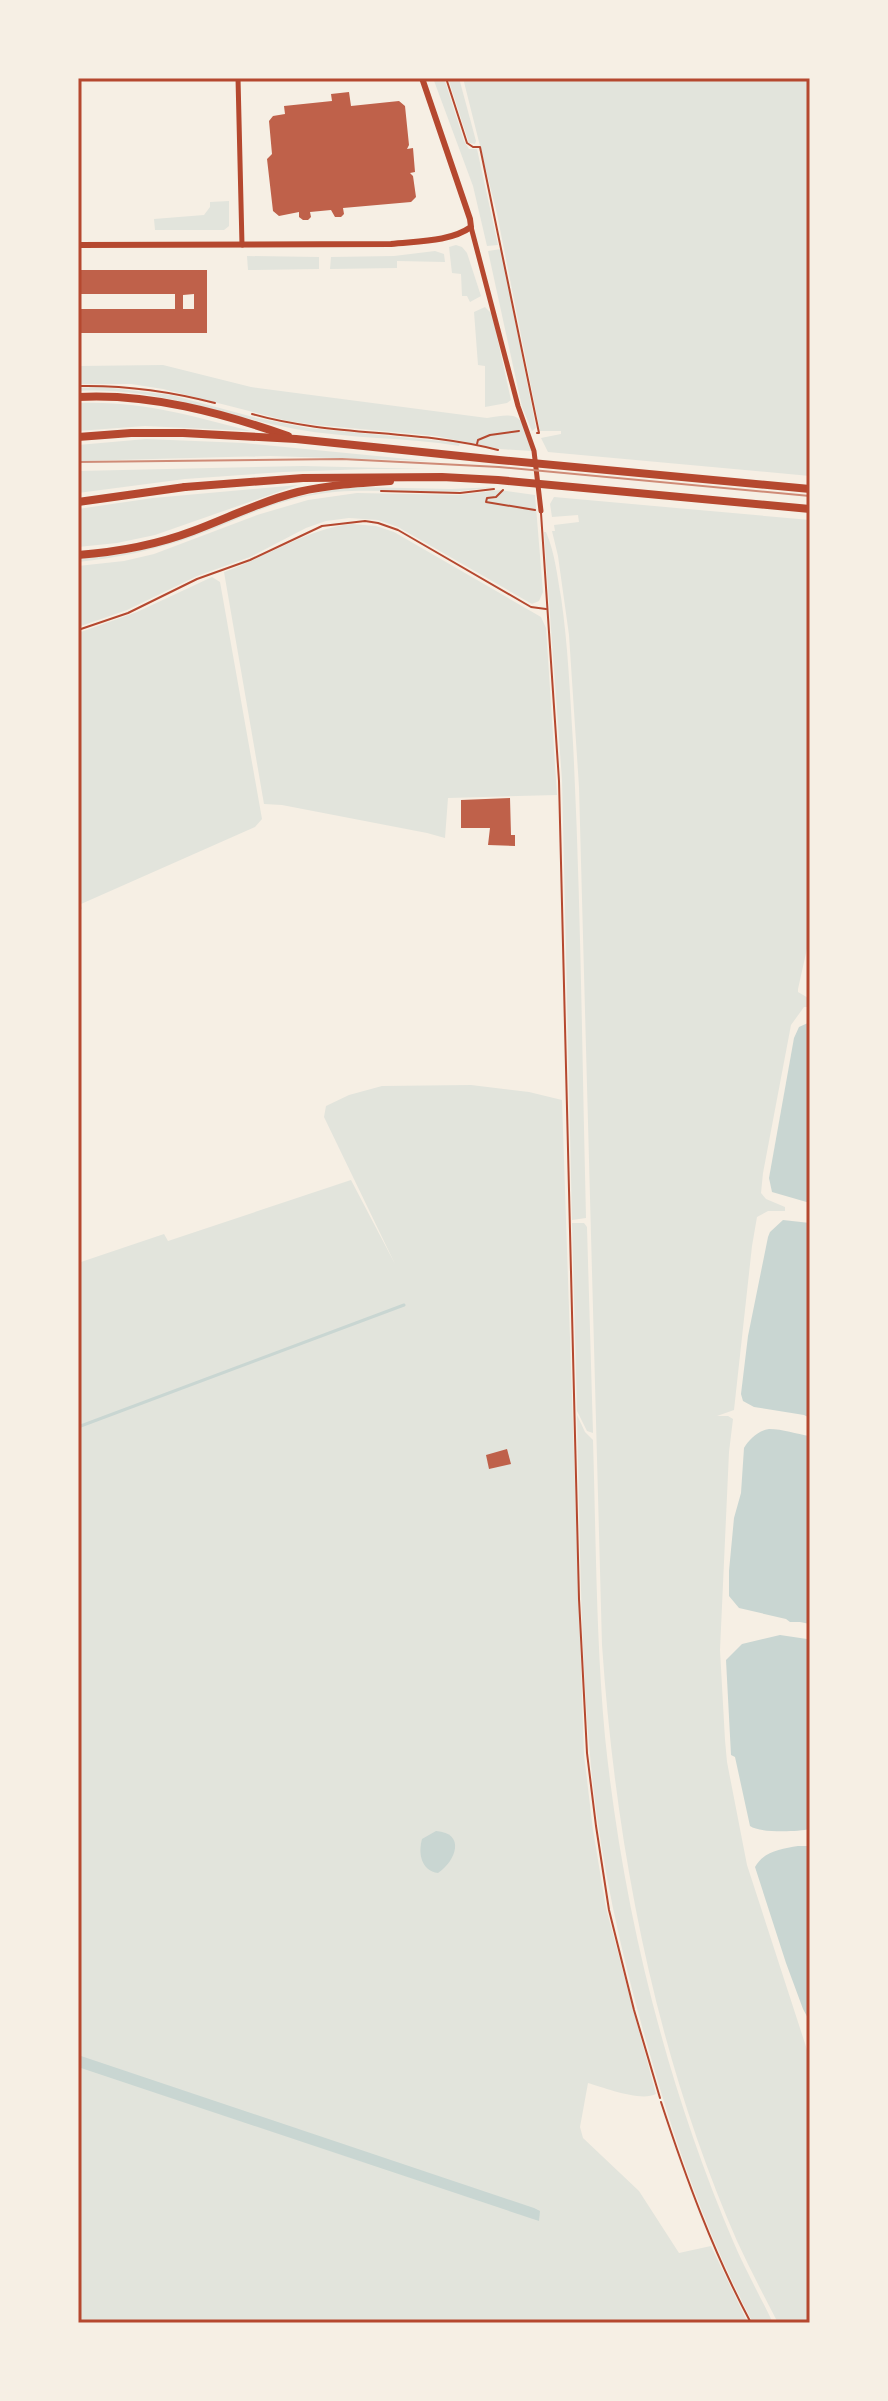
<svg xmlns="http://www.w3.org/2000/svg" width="888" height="2401" viewBox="0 0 888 2401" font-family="'DejaVu Sans',sans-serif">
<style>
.green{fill:#e2e4dc}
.water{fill:#c9d6d2}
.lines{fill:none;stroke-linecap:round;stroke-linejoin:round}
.stream{stroke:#c9d6d2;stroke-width:3}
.building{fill:#bf614a;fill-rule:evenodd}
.path{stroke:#b5482f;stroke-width:2}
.service{stroke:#b5482f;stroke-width:2}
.minor{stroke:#b5482f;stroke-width:5}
.tertiary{stroke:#b5482f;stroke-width:6}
.trunk{stroke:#b5482f;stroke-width:8}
.motorway{stroke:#b5482f;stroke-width:8}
.tram{stroke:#cf8b77;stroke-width:2}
.neatline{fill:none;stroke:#b5482f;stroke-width:3}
</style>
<rect width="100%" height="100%" fill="#f6efe4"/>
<!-- green -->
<g class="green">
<path d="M 433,78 L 444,78 L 464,141 L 469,149 L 477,149 L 498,245 L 487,246 L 473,186 Z"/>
<path d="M 448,78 L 459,78 L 476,141 L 475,144 L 469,143 Z"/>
<path d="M 463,78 L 810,78 L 810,476 L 548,452 L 541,438 L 561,434 L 561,431 L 540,431 L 497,214 Z"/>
<path d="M 229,201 L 229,226 L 224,230 L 155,230 L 154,219 L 204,215 L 210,207 L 210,202 Z"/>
<path d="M 456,245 L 462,247 L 467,253 L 481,296 L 470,302 L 467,296 L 462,296 L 461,274 L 452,273 L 449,247 Z"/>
<path d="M 501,249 L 536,428 L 532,431 L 522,407 L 488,251 Z"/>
<path d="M 435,251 L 444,254 L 445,262 L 397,261 L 397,268 L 330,269 L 331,257 L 394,256 Z"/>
<path d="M 247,256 L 319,257 L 319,269 L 248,270 Z"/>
<path d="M 485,307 L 492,314 L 511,400 L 507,403 L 485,407 L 485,366 L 478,365 L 474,312 Z"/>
<path d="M 163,365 L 251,387 L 487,418 C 525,411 520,418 532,451 L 500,449 L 436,436 L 317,425 L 288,421 L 163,389 L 131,384 L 78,384 L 78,366 Z"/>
<path d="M 103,387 L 171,395 L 257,418 L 308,428 L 442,441 L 460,443 L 459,446 C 406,437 349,439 295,429 C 218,415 159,387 78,391 L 78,388 Z"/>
<path d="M 78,403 C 138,400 193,416 251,431 L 145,426 L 78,431 Z"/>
<path d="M 146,439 L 244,443 L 428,461 L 270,456 L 78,461 L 78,445 Z"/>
<path d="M 303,466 L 427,469 L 368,469 L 283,472 L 185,479 L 78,493 L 78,471 Z"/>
<path d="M 298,485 L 155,535 L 117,543 L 78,547 L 78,509 L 153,498 Z"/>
<path d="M 357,487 L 451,489 L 497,487 C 485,488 473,490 461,491 C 409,495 359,485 307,496 C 267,504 230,523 192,537 C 155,550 117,558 78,562 L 78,559 L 122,554 L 154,547 L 281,500 L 331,490 Z"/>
<path d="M 500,490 L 535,495 L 543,592 L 539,601 L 532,604 L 398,527 L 378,520 L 349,518 L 326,521 L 306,528 L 250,557 L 197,576 L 127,610 L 78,627 L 78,566 L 124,561 L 154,554 L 257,515 L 308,500 L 357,493 L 459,495 Z"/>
<path d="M 554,497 L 810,520 L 810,935 L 798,989 L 798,992 L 810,999 L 810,1007 L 804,1007 L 791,1025 L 763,1173 L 761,1193 L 766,1199 L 785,1207 L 785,1211 L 768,1211 L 757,1217 L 752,1246 L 734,1410 L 717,1416 L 728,1416 L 733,1419 L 729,1452 L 720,1650 L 725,1740 L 727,1762 L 747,1865 L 810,2059 L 810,2323 L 778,2323 C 764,2296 750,2269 737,2241 C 655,2053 616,1849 602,1645 L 579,787 L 569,635 L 558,556 L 552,531 L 555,531 L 554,525 L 579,522 L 578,515 L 552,517 L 550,504 Z"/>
<path d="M 352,524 L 376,526 L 394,532 L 541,617 L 546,628 L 557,795 L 448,798 L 445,838 L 427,833 L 282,805 L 264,804 L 224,572 C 267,557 306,529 352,524 Z"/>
<path d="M 544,532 L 546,532 C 555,553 557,575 561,597 C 568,645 570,694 573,743 C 581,901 582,1060 586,1218 L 572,1220 L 562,780 Z"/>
<path d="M 212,577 L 220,582 L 262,819 L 255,827 L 81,904 L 82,909 L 78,911 L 78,633 L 137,612 Z"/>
<path d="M 471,1085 L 529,1092 L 562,1100 L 584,1755 L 593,1830 L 606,1908 L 656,2094 C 641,2102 605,2088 588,2083 L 580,2127 L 583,2138 L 639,2191 L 679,2253 L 711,2246 L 748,2323 L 78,2323 L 78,1263 L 164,1234 L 168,1241 L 351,1180 L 395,1264 L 324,1117 L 326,1106 L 349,1095 L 382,1086 Z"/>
<path d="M 572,1223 L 584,1223 L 587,1227 L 593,1433 L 587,1431 L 577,1411 Z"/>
<path d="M 577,1415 L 585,1432 L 593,1440 C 596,1539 596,1638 605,1737 C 623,1910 665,2081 733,2241 C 745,2269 760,2296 773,2323 L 753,2323 C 709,2239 677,2149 651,2058 C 622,1959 599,1858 590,1755 C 580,1642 580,1529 577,1415 Z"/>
</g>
<!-- water -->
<g class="water">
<path d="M 810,1022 L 810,1203 L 772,1192 L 769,1178 L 794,1038 L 799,1027 Z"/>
<path d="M 783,1220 L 810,1223 L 810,1418 L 804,1415 L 754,1407 L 743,1401 L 741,1394 L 748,1336 L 768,1237 L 770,1232 Z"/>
<path d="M 769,1429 C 783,1429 796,1434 810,1436 L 810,1624 L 800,1622 L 790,1622 L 786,1619 L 739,1608 L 729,1596 L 729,1571 L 734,1518 L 741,1493 L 744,1448 C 749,1439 759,1430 769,1429 Z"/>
<path d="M 780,1635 L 807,1639 L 810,1637 L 810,1829 C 796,1832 760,1833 750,1826 L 735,1757 L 731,1755 L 726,1660 L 742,1644 Z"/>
<path d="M 436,1831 C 466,1833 456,1861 438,1873 C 421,1871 418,1853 422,1839 Z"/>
<path d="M 798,1846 L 810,1846 L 810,2022 L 803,2009 L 786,1963 L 755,1867 C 764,1851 781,1849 798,1846 Z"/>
<path d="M 78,2055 L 534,2208 L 540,2211 L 539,2221 L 78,2067 Z"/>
</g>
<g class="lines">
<!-- stream -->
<path class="stream" d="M 78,1427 L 404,1305"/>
</g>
<!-- building -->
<g class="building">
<path d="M 349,92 L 351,106 L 399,101 L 405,106 L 409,145 L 407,149 L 413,148 L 415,172 L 410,173 L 413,176 L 416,197 L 411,202 L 343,208 L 344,214 L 341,217 L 335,217 L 331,210 L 310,212 L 311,217 L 308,220 L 303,220 L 299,217 L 299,212 L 279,216 L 273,211 L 267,159 L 272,154 L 269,121 L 273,116 L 285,114 L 284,106 L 332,101 L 331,94 Z"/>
<path d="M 78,270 L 207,270 L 207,333 L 78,333 L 78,309 L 175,309 L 175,294 L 78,294 ZM 194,294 L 194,309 L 183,309 L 183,295 Z"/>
<path d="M 510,798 L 511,835 L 515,835 L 515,846 L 488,845 L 490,828 L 461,828 L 461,800 Z"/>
<path d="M 507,1449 L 511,1464 L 489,1469 L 486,1455 Z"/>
</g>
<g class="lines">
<!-- path -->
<g class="path">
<path d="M 446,78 L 467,143 L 473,147 L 480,147 L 539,433 L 537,433"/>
<path d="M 78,386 C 125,385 169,391 215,403"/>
<path d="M 252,414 C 332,437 417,429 498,450"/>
<path d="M 477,444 L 478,440 L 490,435 L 519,431"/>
<path d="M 503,490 L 496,497 L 487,498 L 486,502 L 535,510"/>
<path d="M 381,491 L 460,493 L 494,489"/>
<path d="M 661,2102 C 686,2178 713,2252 751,2323"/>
</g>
<!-- service -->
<g class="service">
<path d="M 541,513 L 559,781 L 579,1599 L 587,1753 L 596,1826 L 609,1910 L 634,2010 L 660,2098"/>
<path d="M 78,630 L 128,613 L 197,579 L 250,560 L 322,526 L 365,521 L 378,523 L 398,530 L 531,607 L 546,609"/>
</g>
<!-- minor -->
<g class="minor">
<path d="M 238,78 L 242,245"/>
<path d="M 471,227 L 518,406 L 534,451 L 541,511"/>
</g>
<!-- tertiary -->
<path class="tertiary" d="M 78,245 L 391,244 C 417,241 450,242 471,227 L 470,219 L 422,78"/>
<!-- trunk -->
<g class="trunk">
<path d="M 78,397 C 149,393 222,413 288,436"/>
<path d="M 183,433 L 296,439 L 499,460 L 810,489"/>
<path d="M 185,487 L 303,478 L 442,477 L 498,480 L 810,509"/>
<path d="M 78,555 C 117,552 156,545 193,531 C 228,518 261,501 298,492 C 328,485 359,483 390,481"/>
</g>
<!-- motorway -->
<g class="motorway">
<path d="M 78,437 L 131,433 L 183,433"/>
<path d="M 78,502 L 185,487"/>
</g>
<!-- tram -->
<path class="tram" d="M 78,462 L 342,459 L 499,467 L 810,496"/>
</g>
<!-- border -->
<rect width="888" height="2401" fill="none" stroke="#f6efe4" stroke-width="160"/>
<rect x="80" y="80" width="728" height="2241" class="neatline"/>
</svg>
